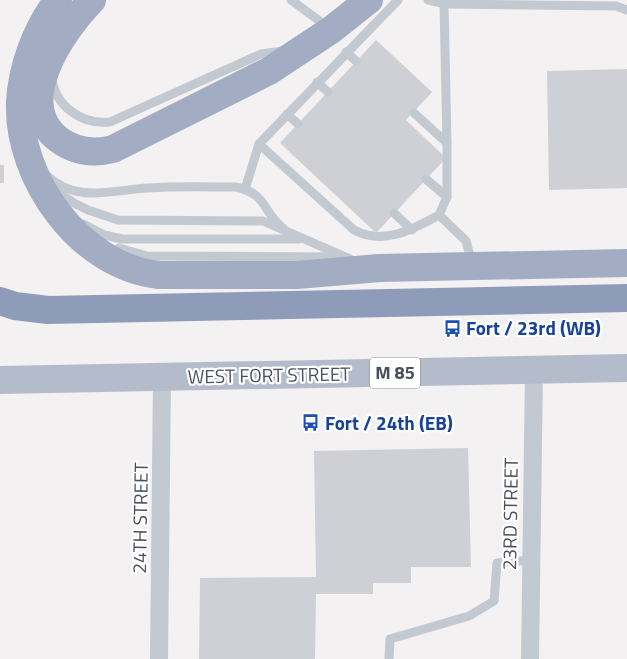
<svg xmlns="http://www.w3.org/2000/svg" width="627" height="659" viewBox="0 0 627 659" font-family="'Titillium Web',sans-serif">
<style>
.building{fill:#ced0d5}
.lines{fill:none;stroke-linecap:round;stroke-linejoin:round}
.service{stroke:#c3c9d1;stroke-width:9}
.minor{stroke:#c3c9d1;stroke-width:18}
.primary{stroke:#b4bccc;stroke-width:28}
.trunk{stroke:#a2acc2;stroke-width:28}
.motorway{stroke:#8f9cb9;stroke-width:28}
.labels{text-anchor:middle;stroke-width:4.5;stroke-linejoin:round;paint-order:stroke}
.shield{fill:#fff;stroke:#81858d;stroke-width:1}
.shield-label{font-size:18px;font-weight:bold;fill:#4b515c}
.transit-label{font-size:19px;font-weight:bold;fill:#164399;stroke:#fff;text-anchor:start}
.street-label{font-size:19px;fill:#4b515c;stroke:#fff}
</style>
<rect width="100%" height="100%" fill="#f3f1f1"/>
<!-- building -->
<g class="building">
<path d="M 376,40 L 432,92 L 406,120 L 446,158 L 376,233 L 280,143 Z"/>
<path d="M 627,69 L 627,188 L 549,190 L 547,71 Z"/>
<rect x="0" y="165" width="4" height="18"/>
<path d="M 468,448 L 471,567 L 411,567 L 411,583 L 373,583 L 373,594 L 316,594 L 315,659 L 199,659 L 200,578 L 316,577 L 314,451 Z"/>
</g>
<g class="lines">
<!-- service -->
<g class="service">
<path d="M 291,0 L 329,28"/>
<path d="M 398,0 L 259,144 L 354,230 C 384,246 413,229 439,215"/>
<path d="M 428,0 L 444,4 L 447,143 L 447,197 L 439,215 L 466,241 L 472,263"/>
<path d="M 444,4 L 616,6 L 627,10"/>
<path d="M 346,52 L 356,61"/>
<path d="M 52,78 C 55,107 83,125 110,122 L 261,54 L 283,51"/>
<path d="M 317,82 L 328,92"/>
<path d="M 414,113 L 447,143"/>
<path d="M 287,114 L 298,124"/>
<path d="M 46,175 C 78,204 110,190 148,188 C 177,186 207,187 236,187 C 268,194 262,212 283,228"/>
<path d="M 426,179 L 447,197"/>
<path d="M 245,189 L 259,144"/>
<path d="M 56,191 L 74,203 L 88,210 L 118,220 L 263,221 L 357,262"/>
<path d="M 394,213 L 412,230"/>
<path d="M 83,224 L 104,235 L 122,239 L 299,239"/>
<path d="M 119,248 L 147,256 L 339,257"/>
<path d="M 389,659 L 390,639 L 469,616 L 494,601 L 497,563 L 531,560"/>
</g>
<!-- minor -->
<g class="minor">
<path d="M 159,659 L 162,377"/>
<path d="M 530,659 L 534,370"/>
</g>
<!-- primary -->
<path class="primary" d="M 0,380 L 627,368"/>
<!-- trunk -->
<g class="trunk">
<path d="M 58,0 C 36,29 22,66 20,102 C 17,179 81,267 159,275 L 297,275 L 379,268 L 627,263"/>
<path d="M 92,0 C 62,31 12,103 58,139 C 75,152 93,154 113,149 L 269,71 L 331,30 L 369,0"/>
</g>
<!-- motorway -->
<path class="motorway" d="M 0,301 L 15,306 L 48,310 L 627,298"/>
</g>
<!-- icons -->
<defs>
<symbol id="bus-bare" viewBox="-9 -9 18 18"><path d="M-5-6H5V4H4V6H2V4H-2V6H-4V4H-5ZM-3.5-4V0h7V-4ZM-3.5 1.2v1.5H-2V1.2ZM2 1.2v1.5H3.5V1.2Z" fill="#1a4fb4" stroke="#fff" stroke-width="2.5" paint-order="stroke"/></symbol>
</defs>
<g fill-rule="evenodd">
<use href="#bus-bare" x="440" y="316" width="25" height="25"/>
<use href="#bus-bare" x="298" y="410" width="25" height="25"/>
</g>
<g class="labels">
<!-- shield labels -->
<rect class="shield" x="370" y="357.5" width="50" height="31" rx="4"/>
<g class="shield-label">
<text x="395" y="379">M 85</text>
</g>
<!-- transit labels -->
<g class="transit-label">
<text x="466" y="335">Fort / 23rd (WB)</text>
<text x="325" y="430">Fort / 24th (EB)</text>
</g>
<!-- street labels -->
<g class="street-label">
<text transform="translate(269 375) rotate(-1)" y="7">WEST FORT STREET</text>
<text transform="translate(510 514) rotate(-89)" y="7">23RD STREET</text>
<text transform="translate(140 518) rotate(-89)" y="7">24TH STREET</text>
</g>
</g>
</svg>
